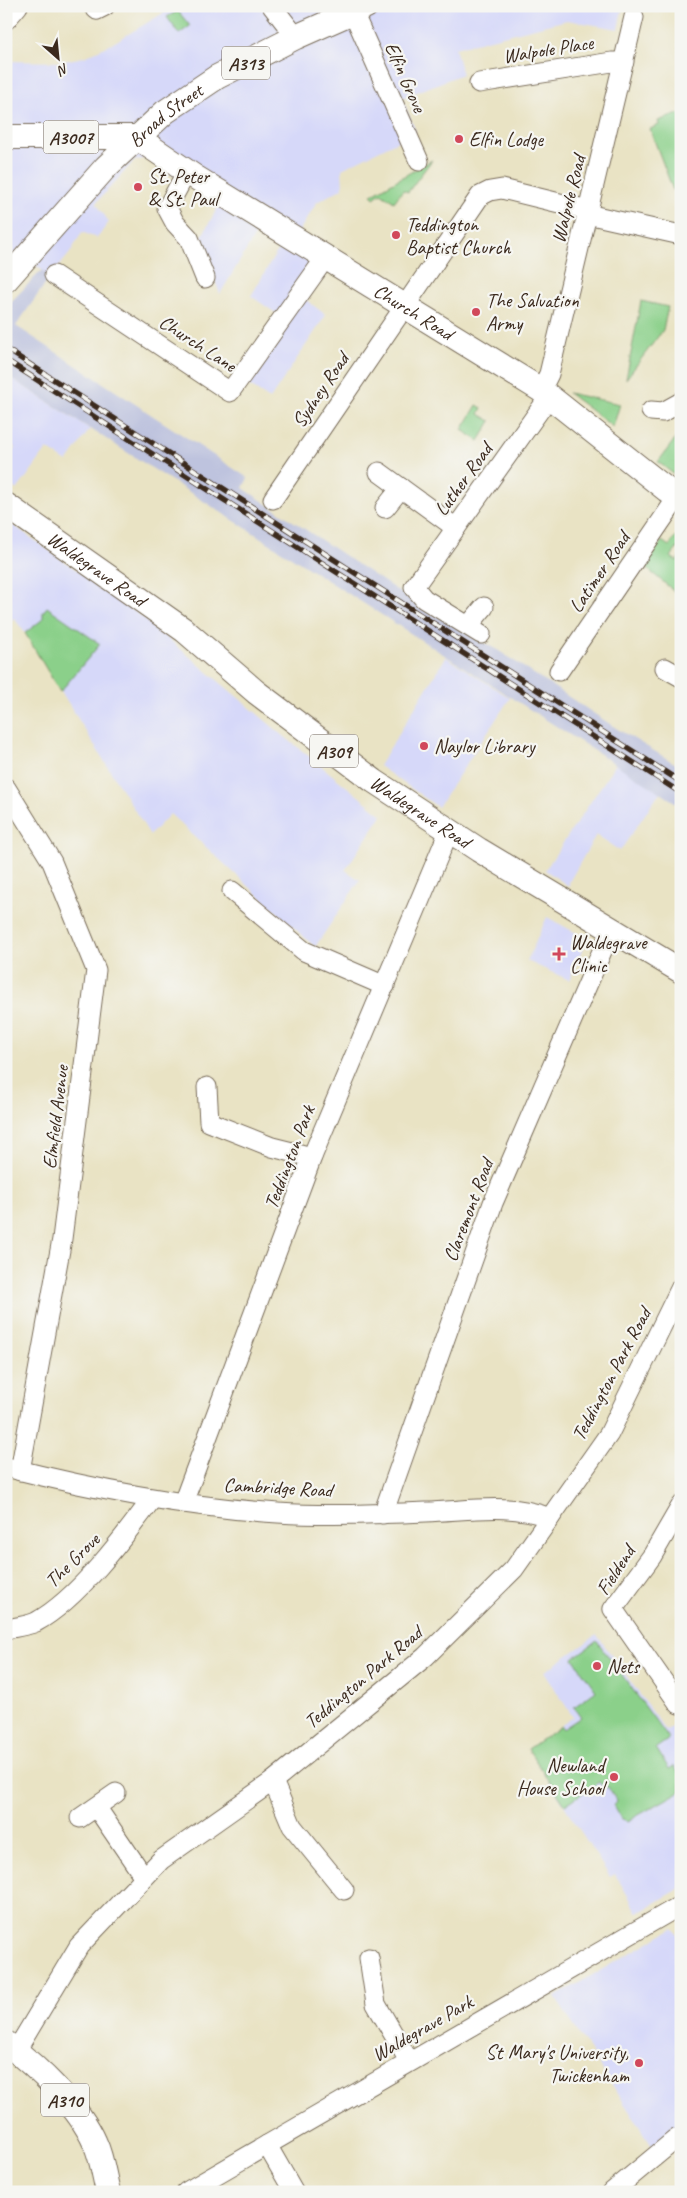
<svg xmlns="http://www.w3.org/2000/svg" width="687" height="2198" viewBox="0 0 687 2198" font-family="Caveat,sans-serif">
<style>
.built{fill:#d6d8f9}
.industrial{fill:#bec3de}
.green{fill:#8bd08a;stroke:#637d54}
.lines{fill:none;stroke-linecap:round;stroke-linejoin:round}
.minor-casing{stroke:#786b58;stroke-width:21}
.major-casing{stroke:#786b58;stroke-width:26}
.minor{stroke:#fff;stroke-width:19}
.major{stroke:#fff;stroke-width:24}
.rail-casing{stroke:#3b2a1e;stroke-width:5.5}
.rail{stroke:#f6f6f2;stroke-width:4;stroke-dasharray:11;stroke-linecap:butt}
.poi-dot{fill:#d1495b;stroke:#f6f6f2;stroke-width:2}
.labels{text-anchor:middle;stroke-width:4.5;stroke-linejoin:round;paint-order:stroke}
.shield{fill:#f6f6f2;stroke:#73675e;stroke-width:1}
.shield-label{font-size:19px;font-weight:bold;fill:#3b2a1e}
.street-label{font-size:20px;fill:#3b2a1e;stroke:#f6f6f2}
.poi-label{font-size:20px;fill:#3b2a1e;stroke:#f6f6f2;text-anchor:start}
</style>
<rect width="100%" height="100%" fill="#f6f6f2"/>
<filter id="ink" filterUnits="userSpaceOnUse"><feTurbulence type="fractalNoise" baseFrequency=".02" numOctaves="2"/><feDisplacementMap in="SourceGraphic" scale="10" xChannelSelector="R" yChannelSelector="G"/><feConvolveMatrix kernelMatrix="1 2 1 2 8 2 1 2 1" color-interpolation-filters="sRGB"/></filter>
<filter id="wash" filterUnits="userSpaceOnUse"><feTurbulence type="fractalNoise" baseFrequency=".0096" numOctaves="4" result="noise"/><feDisplacementMap in="SourceGraphic" scale="20" xChannelSelector="R" yChannelSelector="G"/><feGaussianBlur stdDeviation="1.12" result="paint"/><feColorMatrix in="noise" values="0 0 0 0 0 0 0 0 0 0 0 0 0 0 0 0 0 1.4 0 .05"/><feComposite in="paint" operator="in"/></filter>
<g filter="url(#wash)">
<rect width="100%" height="100%" fill="#e9e3c4"/>
<!-- built -->
<g class="built">
<path d="M 175,6 L 623,6 L 618,29 L 567,20 L 455,48 L 462,74 L 402,98 L 416,132 L 342,169 L 343,188 L 317,202 L 296,236 L 335,262 L 306,300 L 326,315 L 270,399 L 247,384 L 277,314 L 251,296 L 282,243 L 258,230 L 220,294 L 200,240 L 219,205 L 146,158 L 134,161 L 96,203 L 109,222 L 97,238 L 82,232 L 70,253 L 50,277 L 20,252 L 6,265 L 6,61 L 58,62 L 84,57 L 115,42 Z"/>
<path d="M 6,375 L 90,429 L 67,462 L 47,449 L 17,490 L 6,483 L 6,460 L 15,448 L 6,440 Z"/>
<path d="M 6,520 L 140,615 L 280,733 L 382,815 L 345,870 L 360,880 L 315,947 L 170,814 L 150,835 L 25,633 L 14,618 L 6,624 Z"/>
<path d="M 446,657 L 510,698 L 438,807 L 379,766 Z"/>
<path d="M 616,764 L 660,792 L 620,851 L 596,835 L 569,882 L 570,887 L 545,870 Z"/>
<path d="M 547,917 L 587,939 L 569,980 L 527,961 Z"/>
<path d="M 597,1635 L 666,1731 L 681,1722 L 681,1888 L 638,1913 L 615,1874 L 610,1877 L 528,1749 L 573,1717 L 544,1672 Z"/>
<path d="M 673,1928 L 681,1941 L 681,2137 L 654,2149 L 555,1997 Z"/>
</g>
<!-- industrial -->
<path class="industrial" d="M 42,270 L 50,277 L 16,326 L 248,478 L 243,488 L 419,605 L 499,651 L 619,730 L 681,767 L 681,806 L 6,375 L 6,307 Z"/>
<!-- green -->
<g class="green">
<path d="M 178,11 L 190,26 L 179,34 L 167,17 Z"/>
<path d="M 681,113 L 681,188 L 673,190 L 650,129 L 659,125 L 658,121 Z"/>
<path d="M 432,160 L 408,192 L 403,190 L 394,202 L 381,193 L 374,198 L 371,195 Z"/>
<path d="M 641,301 L 668,307 L 663,330 L 626,379 Z"/>
<path d="M 568,393 L 620,404 L 613,427 Z"/>
<path d="M 477,405 L 482,408 L 479,414 L 491,421 L 479,441 L 462,430 Z"/>
<path d="M 681,431 L 681,480 L 658,462 Z"/>
<path d="M 676,536 L 681,543 L 671,557 L 677,561 L 681,555 L 681,597 L 644,566 L 662,541 L 669,546 Z"/>
<path d="M 47,607 L 100,644 L 60,692 L 25,633 L 43,619 L 43,612 Z"/>
<path d="M 597,1641 L 669,1739 L 656,1748 L 669,1769 L 674,1766 L 681,1776 L 681,1791 L 628,1821 L 622,1819 L 614,1805 L 616,1800 L 608,1787 L 603,1787 L 599,1782 L 565,1805 L 528,1749 L 561,1726 L 563,1729 L 581,1717 L 574,1707 L 596,1691 L 573,1658 Z"/>
</g>
</g>
<g filter="url(#ink)">
<g class="lines">
<defs>
<g id="minor">
<path d="M 93,6 L 97,10 L 105,6"/>
<path d="M 272,6 L 296,37"/>
<path d="M 353,12 L 419,161"/>
<path d="M 6,20 L 18,6"/>
<path d="M 479,83 L 612,62 L 624,62"/>
<path d="M 187,171 L 167,208 L 175,223 L 189,238 L 205,278"/>
<path d="M 587,214 L 681,235"/>
<path d="M 54,275 L 230,392 L 326,257"/>
<path d="M 541,390 L 549,374 L 634,17"/>
<path d="M 651,411 L 663,412 L 681,402"/>
<path d="M 379,472 L 456,528"/>
<path d="M 273,499 L 480,196 L 490,191 L 502,189 L 588,210"/>
<path d="M 385,508 L 401,488"/>
<path d="M 469,625 L 484,607"/>
<path d="M 481,634 L 424,599 L 414,587 L 549,397"/>
<path d="M 665,668 L 681,677"/>
<path d="M 559,671 L 677,498"/>
<path d="M 6,788 L 52,862 L 96,970 L 62,1239 L 20,1471"/>
<path d="M 232,891 L 304,951 L 385,986"/>
<path d="M 207,1087 L 209,1122 L 272,1147 L 312,1157"/>
<path d="M 6,1467 C 96,1490 186,1507 278,1513 C 327,1516 377,1514 426,1512 C 466,1511 512,1502 550,1518"/>
<path d="M 183,1503 L 312,1157 L 449,831"/>
<path d="M 681,1506 L 652,1556 L 613,1609 L 679,1704 L 681,1703"/>
<path d="M 383,1514 L 493,1203 L 612,928"/>
<path d="M 6,1629 C 16,1627 27,1626 36,1622 C 78,1599 124,1537 152,1499"/>
<path d="M 273,1781 L 292,1826 L 344,1890"/>
<path d="M 97,1808 L 144,1877"/>
<path d="M 80,1818 L 116,1793"/>
<path d="M 369,1958 L 376,2004 L 409,2061"/>
<path d="M 16,2051 L 79,1946 L 161,1860 L 273,1781 L 425,1657 L 514,1569 L 609,1434 L 681,1287"/>
<path d="M 267,2145 L 294,2192"/>
<path d="M 186,2192 L 681,1905"/>
<path d="M 612,2192 L 676,2139"/>
</g>
<g id="major">
<path d="M 6,137 L 136,137"/>
<path id="s1" d="M 136,137 L 195,177 L 541,390 L 681,501"/>
<path id="s2" d="M 6,280 L 106,167 L 165,112 L 217,77 L 296,37 L 366,6"/>
<path id="s3" d="M 6,505 L 184,630 L 256,692 L 374,781 L 479,850 L 681,971"/>
<path d="M 6,2043 C 38,2068 79,2106 95,2143 C 102,2158 104,2176 108,2192"/>
</g>
</defs>
<!-- minor casing -->
<use href="#minor" class="minor-casing"/>
<!-- major casing -->
<use href="#major" class="major-casing"/>
<!-- minor -->
<use href="#minor" class="minor"/>
<!-- major -->
<use href="#major" class="major"/>
<defs>
<g id="rail">
<path d="M 6,349 L 681,782"/>
<path d="M 6,360 L 681,793"/>
</g>
</defs>
<!-- rail casing -->
<use href="#rail" class="rail-casing"/>
<!-- rail -->
<use href="#rail" class="rail"/>
</g>
</g>
<!-- markers -->
<g class="poi-dot">
<circle cx="459" cy="139" r="5"/>
<circle cx="138" cy="187" r="5"/>
<circle cx="396" cy="235" r="5"/>
<circle cx="476" cy="312" r="5"/>
<circle cx="424" cy="746" r="5"/>
<path d="M556.5 946.5h5v5h5v5h-5v5h-5v-5h-5v-5h5z"/>
<circle cx="597" cy="1666" r="5"/>
<circle cx="614" cy="1777" r="5"/>
<circle cx="639" cy="2063" r="5"/>
</g>
<g class="labels">
<!-- shield labels -->
<g class="shield">
<rect x="222" y="46.5" width="48" height="33" rx="4"/>
<rect x="43.5" y="120.5" width="55" height="33" rx="4"/>
<rect x="310" y="734.5" width="48" height="33" rx="4"/>
<rect x="41" y="2083.5" width="48" height="33" rx="4"/>
</g>
<g class="shield-label">
<text x="246" y="70">A313</text>
<text x="71" y="144">A3007</text>
<text x="334" y="758">A309</text>
<text x="65" y="2107">A310</text>
</g>
<!-- street labels -->
<g class="street-label">
<text transform="translate(548 49) rotate(-9)" y="7">Walpole Place</text>
<text transform="translate(406 77) rotate(66)" y="7">Elfin Grove</text>
<text dy="7" stroke="none"><textPath href="#s2" startOffset="230">Broad Street</textPath></text>
<text transform="translate(568 199) rotate(-76)" y="7">Walpole Road</text>
<text dy="7" stroke="none"><textPath href="#s1" startOffset="328">Church Road</textPath></text>
<text transform="translate(198 343) rotate(33)" y="7">Church Lane</text>
<text transform="translate(320 390) rotate(-56)" y="7">Sydney Road</text>
<text transform="translate(463 479) rotate(-54)" y="7">Luther Road</text>
<text dy="7" stroke="none"><textPath href="#s3" startOffset="111">Waldegrave Road</textPath></text>
<text transform="translate(599 572) rotate(-56)" y="7">Latimer Road</text>
<text dy="7" stroke="none"><textPath href="#s3" startOffset="516">Waldegrave Road</textPath></text>
<text transform="translate(55 1117) rotate(-83)" y="7">Elmfield Avenue</text>
<text transform="translate(289 1157) rotate(-69)" y="7">Teddington Park</text>
<text transform="translate(468 1210) rotate(-69)" y="7">Claremont Road</text>
<text transform="translate(611 1374) rotate(-62)" y="7">Teddington Park Road</text>
<text transform="translate(278 1487) rotate(3)" y="7">Cambridge Road</text>
<text transform="translate(72 1560) rotate(-45)" y="7">The Grove</text>
<text transform="translate(615 1570) rotate(-57)" y="7">Fieldend</text>
<text transform="translate(363 1677) rotate(-40)" y="7">Teddington Park Road</text>
<text transform="translate(422 2028) rotate(-30)" y="7">Waldegrave Park</text>
</g>
<!-- poi labels -->
<g class="poi-label">
<text x="469" y="146">Elfin Lodge</text>
<text x="148" y="183">St. Peter<tspan x="148" dy="23">&amp; St. Paul</tspan></text>
<text x="406" y="231">Teddington<tspan x="406" dy="23">Baptist Church</tspan></text>
<text x="486" y="307">The Salvation<tspan x="486" dy="23">Army</tspan></text>
<text x="434" y="753">Naylor Library</text>
<text x="570" y="949">Waldegrave<tspan x="570" dy="23">Clinic</tspan></text>
<text x="607" y="1673">Nets</text>
<text x="604" y="1772" text-anchor="end">Newland<tspan x="604" dy="23">House School</tspan></text>
<text x="629" y="2059" text-anchor="end">St Mary's University,<tspan x="629" dy="23">Twickenham</tspan></text>
</g>
</g>
<!-- margin -->
<rect width="687" height="2198" fill="none" stroke="#f6f6f2" stroke-width="25"/>
<!-- north arrow -->
<g transform="translate(58 58) rotate(153)" stroke="#f6f6f2" stroke-width="4" paint-order="stroke">
<path d="M0-4L9 19L0 12L-9 19Z" fill="#3b2a1e"/>
<text y="-8" font-size="14" font-weight="bold" text-anchor="middle" fill="#3b2a1e">N</text>
</g>
</svg>
